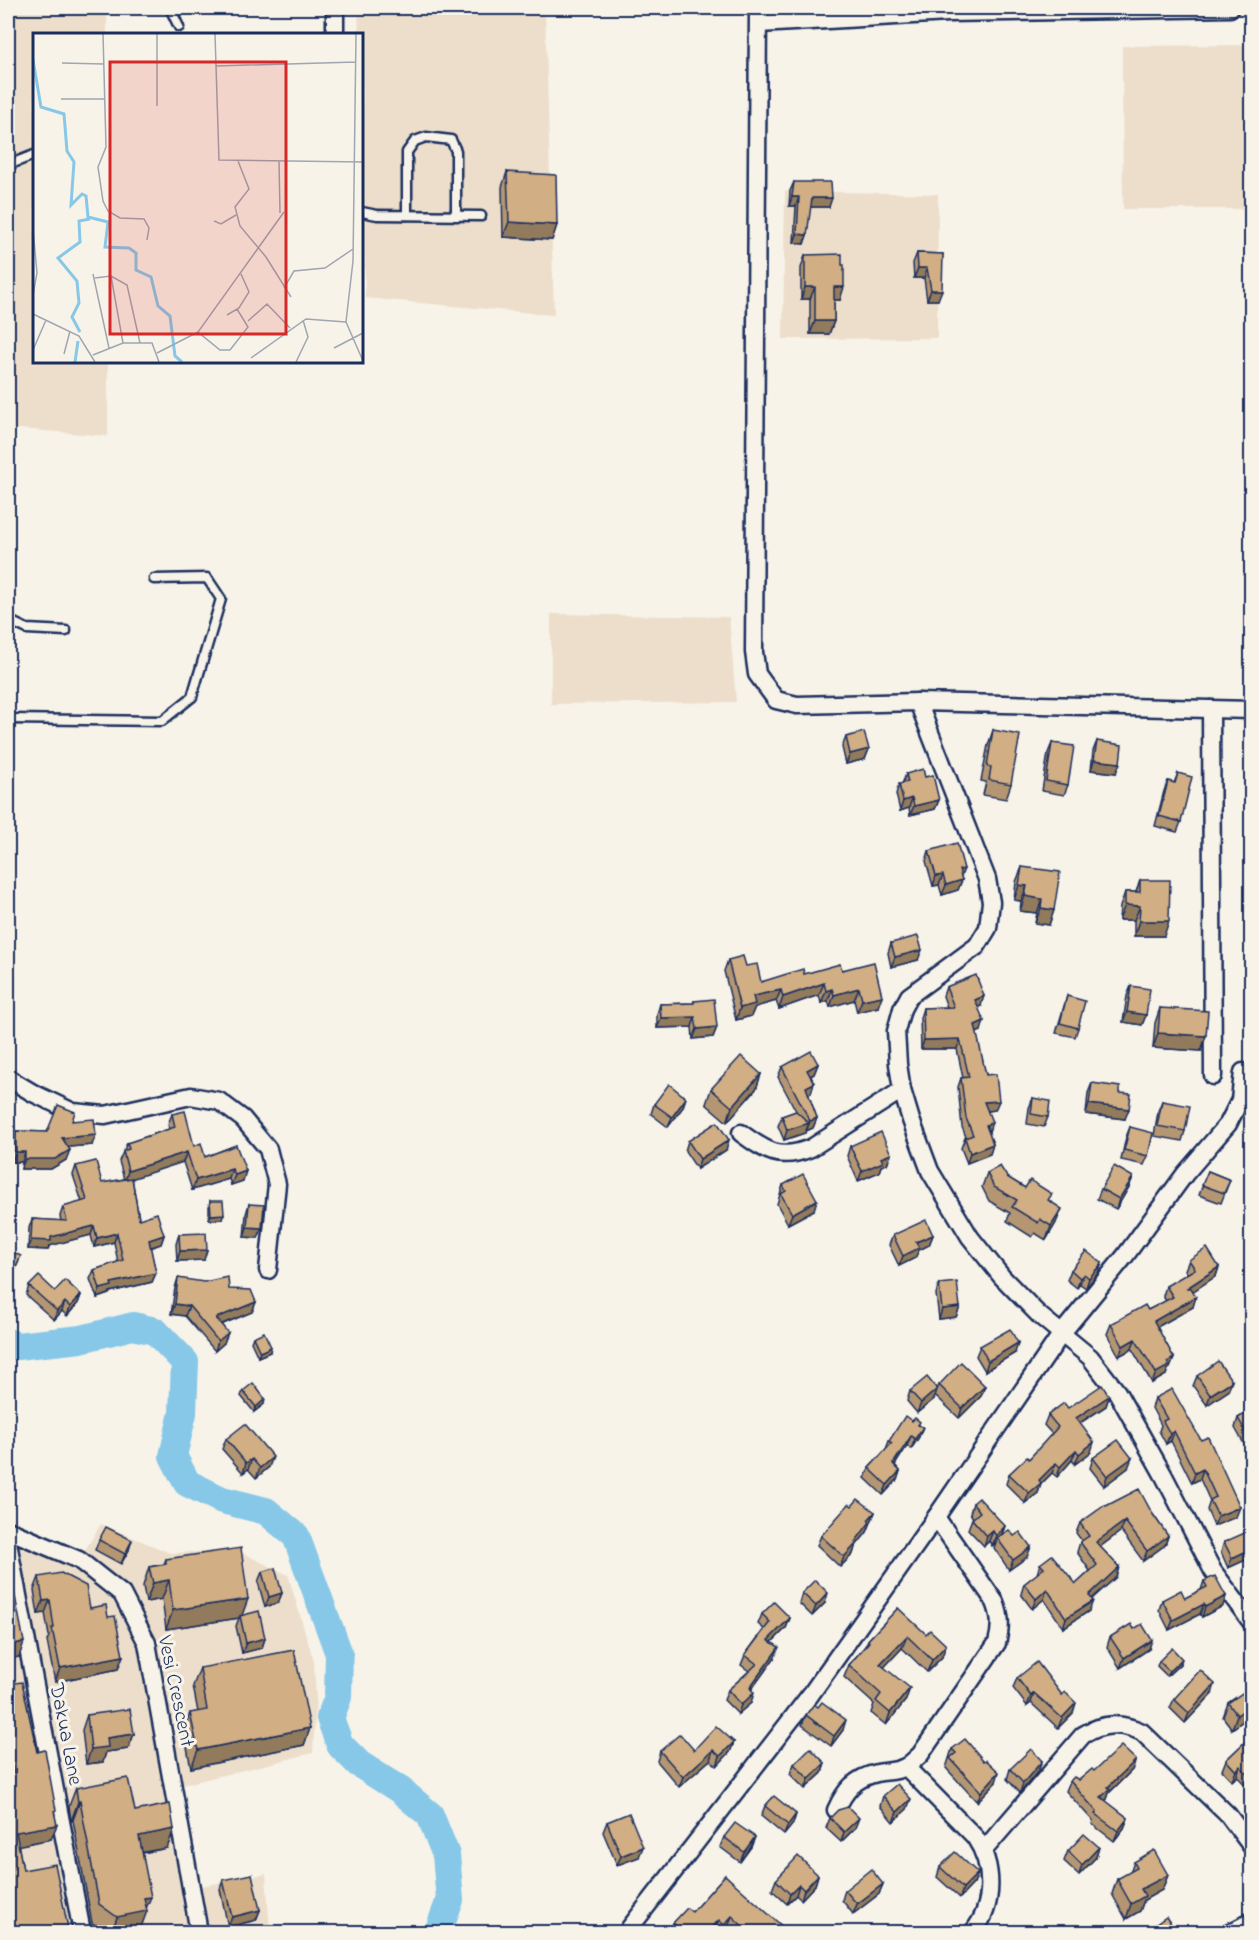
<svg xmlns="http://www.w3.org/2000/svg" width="1259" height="1940" viewBox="0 0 1259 1940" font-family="'Indie Flower',sans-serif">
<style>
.built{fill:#ecdeca}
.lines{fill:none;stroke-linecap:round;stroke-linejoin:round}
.river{stroke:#87c8e8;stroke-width:28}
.lane-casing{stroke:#1b2f5e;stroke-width:13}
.street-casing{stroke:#1b2f5e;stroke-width:21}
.lane{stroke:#f7f3e8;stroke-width:8}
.street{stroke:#f7f3e8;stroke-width:16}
.wall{fill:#b49672;stroke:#1b2f5e;stroke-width:1.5}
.shaded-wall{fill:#927a5c;stroke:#1b2f5e;stroke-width:1.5}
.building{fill:#d1ae84;stroke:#1b2f5e;stroke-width:1.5}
.labels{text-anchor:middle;stroke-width:6;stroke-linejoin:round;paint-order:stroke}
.street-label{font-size:21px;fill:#1b2f5e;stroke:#f7f3e8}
.inset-river{fill:none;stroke:#87c8e8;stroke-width:3}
.inset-road{fill:none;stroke:#9fa5b1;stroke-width:1.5}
.view{fill:#d62828;fill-opacity:0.15;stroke:#d62828;stroke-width:3}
.inset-edge{fill:none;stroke:#1b2f5e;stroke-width:3}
</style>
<rect width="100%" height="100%" fill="#f7f3e8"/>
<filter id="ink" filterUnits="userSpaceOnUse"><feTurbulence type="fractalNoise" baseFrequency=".0167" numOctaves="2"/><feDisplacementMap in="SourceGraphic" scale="12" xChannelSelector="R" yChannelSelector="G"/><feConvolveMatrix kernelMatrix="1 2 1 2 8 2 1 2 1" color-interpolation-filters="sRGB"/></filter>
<g filter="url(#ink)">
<!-- built -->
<g class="built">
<path d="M 8,8 L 107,8 L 107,34 L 34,34 L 34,362 L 108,362 L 108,436 L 8,428 Z"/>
<path d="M 358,8 L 545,8 L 554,315 L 365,298 L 362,34 L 359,34 Z"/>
<path d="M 1251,45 L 1251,209 L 1123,209 L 1122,46 Z"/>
<path d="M 785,191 L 938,194 L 937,338 L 783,339 Z"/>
<path d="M 551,614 L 729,617 L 736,702 L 551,704 Z"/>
<path d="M 101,1524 L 170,1553 L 236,1550 L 288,1575 L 314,1662 L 316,1700 L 313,1753 L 174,1787 L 191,1888 L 266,1874 L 270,1932 L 8,1932 L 8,1530 L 79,1560 Z"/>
</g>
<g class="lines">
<!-- river -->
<path class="river" d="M 8,1342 L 17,1346 L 81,1339 L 133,1326 L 155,1331 L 185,1362 L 183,1413 L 173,1456 L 187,1483 L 222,1500 L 266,1511 L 296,1536 L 339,1654 L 338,1697 L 330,1718 L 340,1745 L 359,1764 L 400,1790 L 430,1815 L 446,1855 L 450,1900 L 438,1932"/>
<defs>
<g id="lane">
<path d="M 170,8 L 179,27"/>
<path d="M 8,165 L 34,155"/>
<path d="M 362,212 L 377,215 L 481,216"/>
<path d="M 407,215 L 407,152 L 415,141 L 426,137 L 451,140 L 456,151 L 456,216"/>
<path d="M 8,620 L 27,629 L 66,631"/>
<path d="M 8,719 L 162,721 L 192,697 L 221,599 L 207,578 L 154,579"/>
</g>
<g id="street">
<path d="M 758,8 L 754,652 L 757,674 L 776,700 L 797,705 L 918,702 L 1252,710"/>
<path d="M 759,24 L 948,13 L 1230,8"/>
<path d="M 335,34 L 335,8"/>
<path d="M 918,702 L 987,879 L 991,902 L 988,928 L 977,946 L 909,996 L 902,1009 L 896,1031 L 898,1064 L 902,1090 L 911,1120 L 930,1171 L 970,1237 L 1002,1277 L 1039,1315 L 1090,1357 L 1117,1392 L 1164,1476 L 1213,1571 L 1252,1623"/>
<path d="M 1211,709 L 1213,1076"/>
<path d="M 8,1078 L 33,1093 L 73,1112 L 105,1115 L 191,1096 L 219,1101 L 243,1119 L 268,1149 L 277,1184 L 268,1270"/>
<path d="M 741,1133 C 766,1151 779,1161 811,1148 L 902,1090"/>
<path d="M 8,1530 L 79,1560 L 122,1594 L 147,1643 L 199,1932"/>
<path d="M 8,1543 L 82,1932"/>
<path d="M 906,1767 L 975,1837 C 994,1865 995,1905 973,1932"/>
<path d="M 836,1810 C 845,1790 855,1778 877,1773 C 886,1771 896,1772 905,1767 C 910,1765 915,1759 920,1755 L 997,1643 C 1001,1628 1001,1617 995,1602 L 936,1517"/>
<path d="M 984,1850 L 1083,1735 C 1103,1723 1121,1722 1142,1732 L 1228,1815 L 1252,1847"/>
<path d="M 633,1932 L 629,1929 L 811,1694 L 936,1517 L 1062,1333 L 1125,1256 L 1185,1174 L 1228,1124 L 1240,1100 L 1243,1072"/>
<path d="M 1231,1932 L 1252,1921"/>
</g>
</defs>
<!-- lane casing -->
<use href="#lane" class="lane-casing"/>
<!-- street casing -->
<use href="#street" class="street-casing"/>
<!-- lane -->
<use href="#lane" class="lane"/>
<!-- street -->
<use href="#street" class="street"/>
</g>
<!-- wall -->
<g class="wall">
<path d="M 507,172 L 557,225 L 552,240 L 503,237 L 502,187 Z"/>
<path d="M 794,182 L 829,207 L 810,207 L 807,235 L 804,244 L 794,243 L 796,206 L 789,206 L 790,191 Z"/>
<path d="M 917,253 L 943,254 L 938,300 L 927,300 L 924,278 L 914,278 L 913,263 Z"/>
<path d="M 805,255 L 840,300 L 834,300 L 834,321 L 829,334 L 810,334 L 810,299 L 801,299 L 801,268 Z"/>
<path d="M 993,730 L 1011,784 L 1006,799 L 983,795 L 986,782 L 981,781 L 988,745 Z"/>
<path d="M 846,737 L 869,749 L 865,759 L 846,764 L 842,747 Z"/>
<path d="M 1097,741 L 1116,773 L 1091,770 L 1093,751 Z"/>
<path d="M 1052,743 L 1068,785 L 1064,795 L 1042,791 L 1048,753 Z"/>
<path d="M 1178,773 L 1181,822 L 1177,832 L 1155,826 L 1164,791 L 1168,781 L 1174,783 Z"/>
<path d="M 906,774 L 925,777 L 939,800 L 935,809 L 910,815 L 909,808 L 900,811 L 896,794 L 899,784 L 902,784 Z"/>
<path d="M 929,851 L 961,877 L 962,880 L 958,890 L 942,895 L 939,885 L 933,886 L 926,861 Z"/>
<path d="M 1022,867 L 1054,910 L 1049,925 L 1035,923 L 1037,913 L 1020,911 L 1021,901 L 1014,900 L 1016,882 Z"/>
<path d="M 1140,880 L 1164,936 L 1134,936 L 1134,920 L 1119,920 L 1120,907 L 1125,892 L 1136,892 Z"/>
<path d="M 891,943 L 918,960 L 891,967 L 888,953 Z"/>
<path d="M 728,960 L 746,966 L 761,982 L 804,974 L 842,970 L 878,1007 L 857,1012 L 854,1000 L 830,1007 L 828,1001 L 821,1003 L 819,995 L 779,1009 L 776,1001 L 755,1007 L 751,1016 L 736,1020 L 724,971 Z"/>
<path d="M 1131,986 L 1146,1015 L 1142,1025 L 1123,1022 L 1127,996 Z"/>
<path d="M 946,987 L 981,1006 L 978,1007 L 981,1031 L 976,1033 L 986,1075 L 995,1110 L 988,1111 L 988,1132 L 993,1144 L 990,1154 L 967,1163 L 961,1148 L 965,1138 L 966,1137 L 962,1127 L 958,1087 L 961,1078 L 963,1078 L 957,1049 L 921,1049 L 920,1018 L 923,1008 L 947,1007 L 943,996 Z"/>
<path d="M 1067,996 L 1078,1028 L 1075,1037 L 1056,1033 Z"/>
<path d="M 694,1001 L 717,1027 L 713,1037 L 693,1039 L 692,1027 L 657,1028 L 657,1014 L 660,1004 L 693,1003 Z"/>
<path d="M 1160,1008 L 1201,1051 L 1153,1048 L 1155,1023 Z"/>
<path d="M 818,1064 L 814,1074 L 811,1076 L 814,1083 L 811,1093 L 808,1094 L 817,1118 L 813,1128 L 806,1131 L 805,1133 L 784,1140 L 778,1126 L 782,1116 L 796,1111 L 778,1077 L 782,1067 Z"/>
<path d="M 761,1074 L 756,1089 L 727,1122 L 706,1104 L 711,1089 Z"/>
<path d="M 1092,1083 L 1120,1093 L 1125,1119 L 1086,1114 L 1088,1093 Z"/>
<path d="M 1033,1098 L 1048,1117 L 1044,1127 L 1027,1124 L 1029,1108 Z"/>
<path d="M 1162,1101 L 1185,1131 L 1182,1141 L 1154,1136 L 1158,1111 Z"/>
<path d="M 654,1104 L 683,1107 L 668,1127 L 651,1114 Z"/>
<path d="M 172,1114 L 194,1146 L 205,1157 L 236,1145 L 243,1181 L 231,1185 L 229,1179 L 192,1190 L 183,1162 L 132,1178 L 139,1219 L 164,1235 L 161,1244 L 150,1248 L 156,1273 L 152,1282 L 110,1292 L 109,1294 L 97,1298 L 90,1279 L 94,1270 L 118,1262 L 114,1242 L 94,1247 L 91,1235 L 49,1246 L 48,1250 L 28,1249 L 29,1228 L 32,1219 L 61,1221 L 60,1216 L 63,1207 L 82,1202 L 73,1175 L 76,1166 L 102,1183 L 124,1179 L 119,1161 L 127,1143 L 169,1129 L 168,1124 Z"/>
<path d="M 72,1121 L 92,1145 L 68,1147 L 66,1160 L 51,1169 L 21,1169 L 22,1162 L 12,1162 L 13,1141 L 16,1131 L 47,1132 Z"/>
<path d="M 1130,1127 L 1148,1156 L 1144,1165 L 1121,1160 L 1126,1137 Z"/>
<path d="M 688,1141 L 726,1150 L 697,1169 L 685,1151 Z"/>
<path d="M 850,1146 L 891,1154 L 887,1164 L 881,1166 L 879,1172 L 858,1181 L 847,1156 Z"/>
<path d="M 1208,1171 L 1230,1180 L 1221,1203 L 1199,1195 Z"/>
<path d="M 987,1173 L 1007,1177 L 1025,1188 L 1050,1201 L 1056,1223 L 1046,1240 L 1035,1233 L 1032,1237 L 1007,1221 L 1010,1213 L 989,1201 L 982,1187 Z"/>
<path d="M 1133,1177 L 1129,1187 L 1116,1209 L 1097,1199 L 1101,1189 Z"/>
<path d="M 783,1185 L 814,1210 L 788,1224 L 777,1204 Z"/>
<path d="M 210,1201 L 222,1219 L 209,1220 L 209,1206 Z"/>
<path d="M 249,1204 L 262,1228 L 258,1238 L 244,1237 L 246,1214 Z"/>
<path d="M 179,1234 L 204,1260 L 177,1261 L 176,1244 Z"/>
<path d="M 893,1235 L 933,1235 L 929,1245 L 919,1250 L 915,1258 L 899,1266 L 889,1245 Z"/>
<path d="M 8,1250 L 19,1261 L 13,1275 L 8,1272 Z"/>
<path d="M 1189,1260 L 1219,1267 L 1216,1276 L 1193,1291 L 1193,1307 L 1157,1327 L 1174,1358 L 1170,1368 L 1168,1369 L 1166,1375 L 1152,1383 L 1132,1349 L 1119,1356 L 1107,1334 L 1111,1324 L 1148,1310 L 1166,1301 L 1163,1296 L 1166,1286 L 1188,1274 L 1185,1270 Z"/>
<path d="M 1102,1263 L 1098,1273 L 1086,1288 L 1080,1284 L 1077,1288 L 1067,1280 L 1071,1270 Z"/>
<path d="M 178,1278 L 229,1289 L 256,1302 L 252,1312 L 221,1325 L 224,1343 L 215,1351 L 185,1316 L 171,1314 L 175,1288 Z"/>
<path d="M 939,1284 L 960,1307 L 956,1317 L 939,1319 L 936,1294 Z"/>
<path d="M 29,1286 L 55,1291 L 81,1295 L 78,1303 L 67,1316 L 62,1311 L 54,1320 L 26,1295 Z"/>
<path d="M 1251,1313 L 1251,1328 L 1250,1318 Z"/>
<path d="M 253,1337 L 270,1352 L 258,1357 L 251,1342 Z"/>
<path d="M 980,1346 L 1015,1353 L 985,1371 L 976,1356 Z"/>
<path d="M 1197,1376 L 1228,1391 L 1207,1405 L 1193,1386 Z"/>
<path d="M 939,1385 L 985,1386 L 981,1396 L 959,1418 L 935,1395 Z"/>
<path d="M 243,1391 L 264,1404 L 254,1412 L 241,1396 Z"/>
<path d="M 910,1391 L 934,1399 L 917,1413 L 907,1401 Z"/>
<path d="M 1109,1396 L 1106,1406 L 1080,1423 L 1091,1452 L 1075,1464 L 1072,1460 L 1057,1477 L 1052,1473 L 1041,1484 L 1038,1493 L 1025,1503 L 1006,1484 L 1009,1474 L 1029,1459 L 1052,1434 L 1044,1425 L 1048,1415 Z"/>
<path d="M 1155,1398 L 1236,1517 L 1214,1526 L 1207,1510 L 1210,1501 L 1200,1479 L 1192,1483 L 1171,1441 L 1166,1444 L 1159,1431 L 1161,1425 L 1152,1408 Z"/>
<path d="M 1251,1410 L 1251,1449 L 1248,1451 L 1235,1428 L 1238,1418 Z"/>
<path d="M 919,1425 L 919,1437 L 911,1449 L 907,1446 L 895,1465 L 900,1471 L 897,1480 L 883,1495 L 865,1478 L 869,1468 L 886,1449 L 889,1441 Z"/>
<path d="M 226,1439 L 269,1467 L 256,1478 L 248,1469 L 243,1473 L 222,1449 Z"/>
<path d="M 1093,1458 L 1128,1468 L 1104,1486 L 1090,1468 Z"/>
<path d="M 973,1503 L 1005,1526 L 1002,1535 L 1027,1557 L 1009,1570 L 994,1548 L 996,1542 L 992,1546 L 989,1541 L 984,1546 L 968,1529 L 972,1519 L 973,1518 L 970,1513 Z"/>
<path d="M 852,1506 L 875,1512 L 867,1532 L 855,1547 L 853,1554 L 840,1567 L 817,1545 L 821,1536 Z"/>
<path d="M 1106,1506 L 1152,1513 L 1168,1536 L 1165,1545 L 1143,1561 L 1121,1531 L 1100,1547 L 1119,1567 L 1116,1577 L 1092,1599 L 1089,1611 L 1063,1628 L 1044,1599 L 1032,1609 L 1021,1594 L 1024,1584 L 1037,1574 L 1040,1564 L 1076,1584 L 1090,1571 L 1077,1552 L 1080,1542 L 1082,1541 L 1076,1533 L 1080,1523 Z"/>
<path d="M 99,1540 L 129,1550 L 121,1564 L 95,1550 Z"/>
<path d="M 1224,1542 L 1250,1558 L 1228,1568 L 1221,1552 Z"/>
<path d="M 166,1559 L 242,1615 L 265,1638 L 262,1648 L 242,1653 L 236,1626 L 239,1618 L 166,1629 L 162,1599 L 146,1602 L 143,1586 L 149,1567 L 164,1564 Z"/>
<path d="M 262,1572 L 282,1593 L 278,1603 L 265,1607 L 258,1582 Z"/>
<path d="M 39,1577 L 90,1608 L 118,1669 L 55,1682 L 47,1641 L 49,1636 L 45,1613 L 38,1614 L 34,1590 Z"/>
<path d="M 1204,1581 L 1226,1596 L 1223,1606 L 1202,1617 L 1200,1614 L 1169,1630 L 1159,1610 L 1162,1600 L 1185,1598 L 1201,1590 Z"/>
<path d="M 802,1593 L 825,1603 L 812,1616 L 799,1603 Z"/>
<path d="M 898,1608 L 942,1657 L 927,1672 L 902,1648 L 884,1667 L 906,1700 L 886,1725 L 871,1713 L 874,1704 L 844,1677 L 849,1665 L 865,1646 L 868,1640 Z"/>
<path d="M 762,1614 L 790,1618 L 786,1628 L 772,1642 L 775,1657 L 751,1690 L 751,1703 L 738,1714 L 724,1700 L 728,1690 L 749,1671 L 741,1665 L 745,1655 L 764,1629 L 758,1624 Z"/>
<path d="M 1110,1637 L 1149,1649 L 1120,1668 L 1107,1647 Z"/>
<path d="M 1159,1661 L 1180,1664 L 1167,1676 L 1157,1666 Z"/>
<path d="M 200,1668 L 310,1728 L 304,1745 L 191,1768 L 184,1731 L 190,1713 L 198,1712 L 193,1686 Z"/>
<path d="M 1017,1678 L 1073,1713 L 1058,1728 L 1031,1703 L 1027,1706 L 1013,1688 Z"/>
<path d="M 1251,1678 L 1251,1715 L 1232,1729 L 1223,1717 L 1228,1703 L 1246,1691 Z"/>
<path d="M 8,1684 L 37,1752 L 55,1814 L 51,1839 L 18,1845 L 23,1870 L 8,1932 Z"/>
<path d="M 1212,1694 L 1185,1723 L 1170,1708 L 1174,1699 Z"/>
<path d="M 87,1715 L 134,1734 L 128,1749 L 106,1752 L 103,1762 L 86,1764 L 82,1730 Z"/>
<path d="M 806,1715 L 843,1730 L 831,1746 L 802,1725 Z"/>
<path d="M 1248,1739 L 1251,1781 L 1246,1786 L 1237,1776 L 1232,1781 L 1222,1770 L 1226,1760 Z"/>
<path d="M 734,1742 L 730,1752 L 717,1766 L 710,1760 L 679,1787 L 657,1761 L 660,1751 L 694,1750 Z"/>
<path d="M 952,1749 L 996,1782 L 977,1802 L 946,1768 Z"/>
<path d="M 1042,1761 L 1038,1771 L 1020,1793 L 1007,1779 L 1010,1769 Z"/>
<path d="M 825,1763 L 822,1773 L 805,1789 L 790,1774 L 794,1764 Z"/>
<path d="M 1132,1770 L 1109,1793 L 1107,1799 L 1105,1801 L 1128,1818 L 1124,1828 L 1114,1841 L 1092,1824 L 1093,1821 L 1066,1791 L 1070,1781 L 1079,1780 L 1094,1771 Z"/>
<path d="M 76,1788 L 135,1811 L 174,1829 L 167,1848 L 143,1853 L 146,1908 L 140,1930 L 126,1932 L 106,1932 L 92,1923 L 73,1820 L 71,1821 L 69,1806 Z"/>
<path d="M 883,1796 L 907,1809 L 893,1822 L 880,1806 Z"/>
<path d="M 765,1806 L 796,1814 L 793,1824 L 784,1835 L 761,1816 Z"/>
<path d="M 830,1818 L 855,1828 L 841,1842 L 826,1828 Z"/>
<path d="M 607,1822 L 639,1857 L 617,1865 L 603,1832 Z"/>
<path d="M 724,1837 L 755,1837 L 751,1847 L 740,1862 L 720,1847 Z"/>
<path d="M 1099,1847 L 1096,1857 L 1079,1875 L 1064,1861 L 1068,1851 Z"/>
<path d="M 1134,1862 L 1168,1875 L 1162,1890 L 1144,1900 L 1140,1911 L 1126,1919 L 1112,1894 L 1117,1879 L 1130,1873 Z"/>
<path d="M 940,1867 L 978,1873 L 974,1883 L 960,1898 L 937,1877 Z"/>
<path d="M 725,1875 L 781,1932 L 731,1932 L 727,1929 L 724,1932 L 669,1932 L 673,1923 L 692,1912 Z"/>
<path d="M 818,1875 L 815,1885 L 801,1900 L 796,1895 L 787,1904 L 772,1890 L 776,1880 Z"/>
<path d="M 223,1880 L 260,1910 L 256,1920 L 228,1927 L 220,1889 Z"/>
<path d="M 883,1884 L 879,1894 L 853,1914 L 842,1900 L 845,1890 Z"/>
<path d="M 1155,1925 L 1175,1930 L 1174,1932 L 1155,1932 L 1153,1930 Z"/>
</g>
<!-- shaded-wall -->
<g class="shaded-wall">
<path d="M 792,197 L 799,197 L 796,206 L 789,206 Z"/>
<path d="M 812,198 L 832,198 L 829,207 L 808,207 Z"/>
<path d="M 509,222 L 557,225 L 552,240 L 503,237 Z"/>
<path d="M 797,234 L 807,235 L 804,244 L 794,243 Z"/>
<path d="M 918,268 L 927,268 L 924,278 L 914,278 Z"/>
<path d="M 805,287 L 815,287 L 810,299 L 801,299 Z"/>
<path d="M 834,287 L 844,287 L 840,300 L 829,300 Z"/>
<path d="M 931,290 L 942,290 L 938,300 L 927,300 Z"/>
<path d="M 815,321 L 834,321 L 829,334 L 810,334 Z"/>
<path d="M 869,749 L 865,759 L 846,764 L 850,754 Z"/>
<path d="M 1094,760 L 1120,763 L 1116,773 L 1091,770 Z"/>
<path d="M 912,798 L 909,808 L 900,811 L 903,801 Z"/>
<path d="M 939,800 L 935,809 L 910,815 L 914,806 Z"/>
<path d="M 964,869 L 960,879 L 959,870 Z"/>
<path d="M 943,875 L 939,885 L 933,886 L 936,876 Z"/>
<path d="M 962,880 L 958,890 L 942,895 L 946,885 Z"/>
<path d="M 1019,885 L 1027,886 L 1021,901 L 1014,900 Z"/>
<path d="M 1025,896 L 1042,899 L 1037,913 L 1020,911 Z"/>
<path d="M 1125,905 L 1140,906 L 1134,920 L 1119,920 Z"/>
<path d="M 1041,908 L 1054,910 L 1049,925 L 1035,923 Z"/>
<path d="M 1139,921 L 1169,921 L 1164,936 L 1134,936 Z"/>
<path d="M 922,950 L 918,960 L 891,967 L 895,957 Z"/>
<path d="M 824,983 L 819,995 L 779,1009 L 783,997 Z"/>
<path d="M 859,988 L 854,1000 L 830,1007 L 834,995 Z"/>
<path d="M 832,989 L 828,1001 L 821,1003 L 826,991 Z"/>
<path d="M 781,990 L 776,1001 L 755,1007 L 751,1016 L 736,1020 L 740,1008 L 753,996 Z"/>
<path d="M 882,996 L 878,1007 L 857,1012 L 862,1000 Z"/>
<path d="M 984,996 L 981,1006 L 971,1010 L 975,1000 Z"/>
<path d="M 1127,1012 L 1146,1015 L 1142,1025 L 1123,1022 Z"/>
<path d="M 695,1017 L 692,1027 L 657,1028 L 661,1018 Z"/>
<path d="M 984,1021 L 981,1031 L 971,1035 L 975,1025 Z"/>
<path d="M 717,1027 L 713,1037 L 693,1039 L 697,1029 Z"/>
<path d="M 1158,1033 L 1206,1036 L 1201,1051 L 1153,1048 Z"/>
<path d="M 960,1039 L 957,1049 L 921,1049 L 924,1040 Z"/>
<path d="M 818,1064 L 814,1074 L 804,1080 L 807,1070 Z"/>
<path d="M 761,1074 L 756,1089 L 727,1122 L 732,1107 Z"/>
<path d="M 814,1083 L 811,1093 L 802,1097 L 806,1087 Z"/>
<path d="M 686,1098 L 683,1107 L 668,1127 L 672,1117 Z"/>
<path d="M 999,1101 L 995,1110 L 981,1112 L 984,1102 Z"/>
<path d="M 1089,1104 L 1129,1109 L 1125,1119 L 1086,1114 Z"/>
<path d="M 817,1118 L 813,1128 L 806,1131 L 810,1121 Z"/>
<path d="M 992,1122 L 989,1132 L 986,1125 Z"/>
<path d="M 809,1123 L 805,1133 L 784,1140 L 787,1130 Z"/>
<path d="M 96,1135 L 92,1145 L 58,1148 L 62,1138 Z"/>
<path d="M 729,1140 L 726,1150 L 697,1169 L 700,1159 Z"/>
<path d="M 993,1144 L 990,1154 L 967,1163 L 970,1153 Z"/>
<path d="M 70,1150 L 66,1160 L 51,1169 L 21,1169 L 25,1159 Z"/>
<path d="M 16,1152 L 25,1152 L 22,1162 L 12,1162 Z"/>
<path d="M 187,1152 L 183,1162 L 125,1181 L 128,1171 Z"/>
<path d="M 891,1154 L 887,1164 L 881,1166 L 879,1172 L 858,1181 L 862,1171 L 881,1158 Z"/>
<path d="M 232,1169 L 229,1179 L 192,1190 L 196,1180 Z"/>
<path d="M 246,1171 L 243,1181 L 231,1185 L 235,1175 Z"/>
<path d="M 1133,1177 L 1129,1187 L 1116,1209 L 1119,1199 Z"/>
<path d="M 817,1200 L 814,1210 L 788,1224 L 792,1214 Z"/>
<path d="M 1062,1209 L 1056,1223 L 1046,1240 L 1051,1226 Z"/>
<path d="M 224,1214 L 222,1219 L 209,1220 L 211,1215 Z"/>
<path d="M 94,1226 L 91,1235 L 49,1246 L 48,1250 L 28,1249 L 31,1240 L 51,1237 Z"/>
<path d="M 247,1227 L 262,1228 L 258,1238 L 244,1237 Z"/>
<path d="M 117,1233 L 114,1242 L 94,1247 L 97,1238 Z"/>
<path d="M 164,1235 L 161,1244 L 145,1249 L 149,1240 Z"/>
<path d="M 933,1235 L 929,1245 L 919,1250 L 915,1258 L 899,1266 L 903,1256 L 916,1242 Z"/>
<path d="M 207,1250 L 204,1260 L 177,1261 L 180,1251 Z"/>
<path d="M 1102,1263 L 1098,1273 L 1086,1288 L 1089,1278 Z"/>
<path d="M 1219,1267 L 1216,1276 L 1183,1298 L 1187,1288 Z"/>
<path d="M 156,1273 L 152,1282 L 110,1292 L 109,1294 L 97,1298 L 100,1289 L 111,1283 Z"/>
<path d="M 1084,1274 L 1080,1284 L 1077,1288 L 1080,1278 Z"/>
<path d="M 81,1295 L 78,1303 L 67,1316 L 70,1307 Z"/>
<path d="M 1196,1297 L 1193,1307 L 1150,1331 L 1154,1321 Z"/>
<path d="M 65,1302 L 62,1311 L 54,1320 L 57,1311 Z"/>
<path d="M 256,1302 L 252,1312 L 212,1328 L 216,1318 Z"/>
<path d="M 175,1304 L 189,1306 L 185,1316 L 171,1314 Z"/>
<path d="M 960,1307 L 956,1317 L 939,1319 L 942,1309 Z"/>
<path d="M 228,1333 L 224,1343 L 215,1351 L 218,1341 Z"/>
<path d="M 1135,1339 L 1132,1349 L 1119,1356 L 1123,1346 Z"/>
<path d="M 1018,1343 L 1015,1353 L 985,1371 L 988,1361 Z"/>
<path d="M 271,1347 L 270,1352 L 258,1357 L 260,1352 Z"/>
<path d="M 1174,1358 L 1170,1368 L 1168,1369 L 1166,1375 L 1152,1383 L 1156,1373 L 1167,1362 Z"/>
<path d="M 1232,1381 L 1228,1391 L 1207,1405 L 1210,1395 Z"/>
<path d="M 985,1386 L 981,1396 L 959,1418 L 962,1408 Z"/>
<path d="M 937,1389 L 934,1399 L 917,1413 L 921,1403 Z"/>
<path d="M 1109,1396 L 1106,1406 L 1072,1428 L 1076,1418 Z"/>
<path d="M 265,1399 L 264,1404 L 254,1412 L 256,1407 Z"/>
<path d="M 923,1427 L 919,1437 L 911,1449 L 915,1439 Z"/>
<path d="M 1174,1431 L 1171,1441 L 1166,1444 L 1170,1434 Z"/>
<path d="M 911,1436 L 907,1446 L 889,1474 L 893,1464 Z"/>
<path d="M 1094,1442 L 1091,1452 L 1075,1464 L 1079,1454 Z"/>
<path d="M 1251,1442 L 1251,1449 L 1248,1451 Z"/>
<path d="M 1076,1450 L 1072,1460 L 1057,1477 L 1060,1467 Z"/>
<path d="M 273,1457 L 269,1467 L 256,1478 L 260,1468 Z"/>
<path d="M 1132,1458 L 1128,1468 L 1104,1486 L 1107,1476 Z"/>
<path d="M 252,1459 L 248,1469 L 243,1473 L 246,1463 Z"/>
<path d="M 1056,1463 L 1052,1473 L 1041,1484 L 1038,1493 L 1025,1503 L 1029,1493 L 1039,1480 Z"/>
<path d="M 1203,1469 L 1200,1479 L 1192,1483 L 1195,1473 Z"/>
<path d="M 900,1471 L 897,1480 L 883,1495 L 887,1485 Z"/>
<path d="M 1240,1507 L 1236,1517 L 1214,1526 L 1218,1516 Z"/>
<path d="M 875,1512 L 867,1532 L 855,1547 L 853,1554 L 840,1567 L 844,1557 L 855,1542 L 868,1520 Z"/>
<path d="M 1125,1521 L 1121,1531 L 1093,1552 L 1096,1542 Z"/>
<path d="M 1005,1526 L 1001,1536 L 997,1538 L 996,1542 L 992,1546 L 996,1536 Z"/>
<path d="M 993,1531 L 989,1541 L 984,1546 L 987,1536 Z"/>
<path d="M 1168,1536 L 1165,1545 L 1143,1561 L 1147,1551 Z"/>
<path d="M 132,1540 L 129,1550 L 121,1564 L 125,1554 Z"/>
<path d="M 1031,1547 L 1027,1557 L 1009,1570 L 1013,1560 Z"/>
<path d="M 1251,1549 L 1250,1558 L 1228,1568 L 1232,1558 Z"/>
<path d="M 1119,1567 L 1116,1577 L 1085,1605 L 1089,1595 Z"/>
<path d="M 169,1580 L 162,1599 L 146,1602 L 153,1583 Z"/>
<path d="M 1047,1589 L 1044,1599 L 1032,1609 L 1036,1599 Z"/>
<path d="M 282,1593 L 278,1603 L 265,1607 L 269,1597 Z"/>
<path d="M 828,1593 L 825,1603 L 812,1616 L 816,1606 Z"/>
<path d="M 1226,1596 L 1223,1606 L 1202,1617 L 1205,1607 Z"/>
<path d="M 248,1599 L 241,1618 L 240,1616 L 239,1618 L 166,1629 L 173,1610 Z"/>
<path d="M 50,1600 L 45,1613 L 38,1614 L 43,1601 Z"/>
<path d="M 1093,1601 L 1089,1611 L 1063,1628 L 1066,1618 Z"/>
<path d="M 1204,1604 L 1200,1614 L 1169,1630 L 1173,1620 Z"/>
<path d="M 790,1618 L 786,1628 L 764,1650 L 768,1640 Z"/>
<path d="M 907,1636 L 902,1648 L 876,1676 L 880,1664 Z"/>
<path d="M 265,1638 L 262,1648 L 242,1653 L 246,1643 Z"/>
<path d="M 1152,1640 L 1149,1649 L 1120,1668 L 1124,1658 Z"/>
<path d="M 24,1642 L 19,1657 L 8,1659 L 8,1645 Z"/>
<path d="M 946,1645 L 942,1657 L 927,1672 L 932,1660 Z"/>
<path d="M 779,1647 L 775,1657 L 749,1693 L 753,1683 Z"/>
<path d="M 123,1656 L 118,1669 L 55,1682 L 60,1668 Z"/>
<path d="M 1182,1659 L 1180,1664 L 1167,1676 L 1169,1671 Z"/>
<path d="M 1215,1684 L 1212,1694 L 1185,1723 L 1189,1713 Z"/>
<path d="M 910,1688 L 906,1700 L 886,1725 L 890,1713 Z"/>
<path d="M 754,1693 L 751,1703 L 738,1714 L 741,1705 Z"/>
<path d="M 1034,1693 L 1031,1703 L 1027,1706 L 1031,1696 Z"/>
<path d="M 1076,1703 L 1073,1713 L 1058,1728 L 1062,1718 Z"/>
<path d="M 1251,1705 L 1251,1715 L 1232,1729 L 1237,1715 Z"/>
<path d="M 846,1720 L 843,1730 L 831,1746 L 834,1736 Z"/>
<path d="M 310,1728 L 304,1745 L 191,1768 L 198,1750 Z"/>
<path d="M 134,1734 L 128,1749 L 106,1752 L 103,1762 L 86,1764 L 91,1749 L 107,1738 Z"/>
<path d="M 734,1742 L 730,1752 L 717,1766 L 720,1756 Z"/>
<path d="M 713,1750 L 710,1760 L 679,1787 L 683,1777 Z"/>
<path d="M 1136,1760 L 1132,1770 L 1109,1793 L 1107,1799 L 1097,1807 L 1101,1797 L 1108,1787 Z"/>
<path d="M 1042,1761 L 1038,1771 L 1020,1793 L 1023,1783 Z"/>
<path d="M 825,1763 L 822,1773 L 805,1789 L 809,1779 Z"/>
<path d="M 1240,1766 L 1237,1776 L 1232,1781 L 1236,1771 Z"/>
<path d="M 999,1772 L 996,1782 L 977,1802 L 981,1792 Z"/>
<path d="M 1251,1774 L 1251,1781 L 1246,1786 L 1250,1776 Z"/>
<path d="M 911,1799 L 907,1809 L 893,1822 L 897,1812 Z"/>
<path d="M 80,1801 L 73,1820 L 71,1821 L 78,1802 Z"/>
<path d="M 796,1814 L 793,1824 L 784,1835 L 788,1825 Z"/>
<path d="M 859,1818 L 855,1828 L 841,1842 L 844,1832 Z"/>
<path d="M 1128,1818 L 1124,1828 L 1114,1841 L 1118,1831 Z"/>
<path d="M 57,1825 L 51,1839 L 11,1847 L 16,1832 Z"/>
<path d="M 174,1829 L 167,1848 L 133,1854 L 139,1836 Z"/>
<path d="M 755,1837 L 751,1847 L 740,1862 L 744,1852 Z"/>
<path d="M 643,1847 L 639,1857 L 617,1865 L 621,1856 Z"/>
<path d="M 1099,1847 L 1096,1857 L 1079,1875 L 1082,1865 Z"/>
<path d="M 978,1873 L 974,1883 L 960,1898 L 963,1888 Z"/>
<path d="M 818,1875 L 815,1885 L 801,1900 L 804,1890 Z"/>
<path d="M 1168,1875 L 1162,1890 L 1144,1900 L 1140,1911 L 1126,1919 L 1131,1904 L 1141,1889 Z"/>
<path d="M 883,1884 L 879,1894 L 853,1914 L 857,1904 Z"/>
<path d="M 799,1885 L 796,1895 L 787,1904 L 790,1894 Z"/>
<path d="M 151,1897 L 145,1911 L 147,1911 L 140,1930 L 126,1932 L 112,1932 L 117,1917 L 144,1898 Z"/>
<path d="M 260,1910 L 256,1920 L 228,1927 L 232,1917 Z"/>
<path d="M 732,1916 L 727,1929 L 724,1932 L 721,1932 L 724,1925 Z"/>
<path d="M 719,1920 L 714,1932 L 707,1932 Z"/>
<path d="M 68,1928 L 66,1932 L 42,1932 Z"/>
</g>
<!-- building -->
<g class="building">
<path d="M 507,172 L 556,175 L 557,225 L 509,222 Z"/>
<path d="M 794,182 L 831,182 L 832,198 L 812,198 L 807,235 L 797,234 L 799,197 L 792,197 Z"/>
<path d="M 917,253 L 943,254 L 942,290 L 931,290 L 927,268 L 918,268 Z"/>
<path d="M 842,254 L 842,265 L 844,265 L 844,287 L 834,287 L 834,321 L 815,321 L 815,287 L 805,287 L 805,255 Z"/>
<path d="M 993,730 L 1020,735 L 1011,784 L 989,780 L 991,767 L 987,766 Z"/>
<path d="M 864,732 L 869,749 L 850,754 L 846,737 Z"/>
<path d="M 1097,741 L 1122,745 L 1120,763 L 1094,760 Z"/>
<path d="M 1052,743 L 1074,746 L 1068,785 L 1046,781 Z"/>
<path d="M 923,769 L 925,777 L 933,775 L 939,800 L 914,806 L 912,798 L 903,801 L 899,784 L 908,782 L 906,774 Z"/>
<path d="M 1178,773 L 1192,777 L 1181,822 L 1159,816 L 1168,781 L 1175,783 Z"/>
<path d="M 957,843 L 964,869 L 959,870 L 962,880 L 946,885 L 943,875 L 936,876 L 929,851 Z"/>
<path d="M 1022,867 L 1060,872 L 1054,910 L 1041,908 L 1042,899 L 1025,896 L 1027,886 L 1019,885 Z"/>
<path d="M 1140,880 L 1170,880 L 1169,921 L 1139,921 L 1140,906 L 1125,905 L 1125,892 L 1140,892 Z"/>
<path d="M 918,936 L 922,950 L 895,957 L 891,943 Z"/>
<path d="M 743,956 L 746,966 L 757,964 L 761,982 L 803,969 L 804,974 L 840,964 L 842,970 L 874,962 L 882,996 L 862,1000 L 859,988 L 834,995 L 832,989 L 826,991 L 824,983 L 783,997 L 781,990 L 753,996 L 755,1004 L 740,1008 L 728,960 Z"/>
<path d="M 976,975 L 984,996 L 975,1000 L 984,1021 L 975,1025 L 986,1075 L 996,1074 L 999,1101 L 984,1102 L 992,1122 L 986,1125 L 993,1144 L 970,1153 L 965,1138 L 973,1135 L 966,1118 L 961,1078 L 969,1077 L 960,1039 L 924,1040 L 923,1008 L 954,1007 L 946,987 Z"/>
<path d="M 1131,986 L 1150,989 L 1146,1015 L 1127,1012 Z"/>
<path d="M 1067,996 L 1085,1001 L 1078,1028 L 1060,1023 Z"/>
<path d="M 714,999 L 717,1027 L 697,1029 L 695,1017 L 661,1018 L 660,1004 L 694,1003 L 694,1001 Z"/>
<path d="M 1160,1008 L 1208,1011 L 1206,1036 L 1158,1033 Z"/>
<path d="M 811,1051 L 818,1064 L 807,1070 L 814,1083 L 806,1087 L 817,1118 L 810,1121 L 782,1067 Z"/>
<path d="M 741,1056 L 761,1074 L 732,1107 L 711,1089 Z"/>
<path d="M 1092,1083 L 1120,1087 L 1120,1093 L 1131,1094 L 1129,1109 L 1089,1104 Z"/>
<path d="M 669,1084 L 686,1098 L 672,1117 L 654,1104 Z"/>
<path d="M 1033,1098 L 1050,1101 L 1048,1117 L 1031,1114 Z"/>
<path d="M 1162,1101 L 1190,1106 L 1185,1131 L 1157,1126 Z"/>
<path d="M 58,1105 L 75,1112 L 72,1121 L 94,1119 L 96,1135 L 62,1138 L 70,1150 L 55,1159 L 25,1159 L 25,1152 L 16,1152 L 16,1131 L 47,1132 Z"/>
<path d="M 185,1111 L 194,1146 L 201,1143 L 205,1157 L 236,1145 L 246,1171 L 235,1175 L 232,1169 L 196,1180 L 187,1152 L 128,1171 L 123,1151 L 129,1149 L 127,1143 L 175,1127 L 172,1114 Z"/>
<path d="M 796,1111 L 809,1123 L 787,1130 L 782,1116 Z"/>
<path d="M 717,1122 L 729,1140 L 700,1159 L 688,1141 Z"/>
<path d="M 1130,1127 L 1153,1133 L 1148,1156 L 1124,1150 Z"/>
<path d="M 881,1132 L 891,1154 L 881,1158 L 883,1162 L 862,1171 L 850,1146 Z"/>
<path d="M 96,1161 L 102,1183 L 132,1178 L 139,1219 L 157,1213 L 164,1235 L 149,1240 L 156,1273 L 111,1283 L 112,1286 L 100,1289 L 94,1270 L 123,1260 L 117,1233 L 97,1238 L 94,1226 L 51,1237 L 51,1241 L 31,1240 L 32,1219 L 67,1221 L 63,1207 L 87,1200 L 76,1166 Z"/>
<path d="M 1000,1166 L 1007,1177 L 1025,1188 L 1030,1180 L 1052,1194 L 1048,1200 L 1062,1209 L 1051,1226 L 1040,1219 L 1038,1223 L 1012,1207 L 1017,1200 L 994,1187 L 987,1173 Z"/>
<path d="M 1114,1166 L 1133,1177 L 1119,1199 L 1101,1189 Z"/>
<path d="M 1208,1171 L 1230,1180 L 1224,1193 L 1202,1185 Z"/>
<path d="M 803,1174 L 817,1200 L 792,1214 L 781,1194 L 786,1191 L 783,1185 Z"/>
<path d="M 210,1201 L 223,1201 L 224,1214 L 211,1215 Z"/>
<path d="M 249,1204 L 264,1205 L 262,1228 L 247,1227 Z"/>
<path d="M 926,1220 L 933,1235 L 916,1242 L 919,1248 L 903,1256 L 893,1235 Z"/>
<path d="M 206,1233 L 207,1250 L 180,1251 L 179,1234 Z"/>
<path d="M 1207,1248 L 1219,1267 L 1187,1288 L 1191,1288 L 1196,1297 L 1154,1321 L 1174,1358 L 1167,1362 L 1169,1366 L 1156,1373 L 1135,1339 L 1123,1346 L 1111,1324 L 1145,1305 L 1148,1310 L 1173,1297 L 1166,1286 L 1195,1269 L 1189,1260 Z"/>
<path d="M 8,1250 L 21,1256 L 14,1270 L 8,1267 Z"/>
<path d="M 1086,1251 L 1102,1263 L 1089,1278 L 1084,1274 L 1080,1278 L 1071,1270 Z"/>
<path d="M 39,1276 L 55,1291 L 65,1280 L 81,1295 L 70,1307 L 65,1302 L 57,1311 L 29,1286 Z"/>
<path d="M 228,1277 L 229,1289 L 251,1290 L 256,1302 L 216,1318 L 228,1333 L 218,1341 L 189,1306 L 175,1304 L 178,1278 L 204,1282 Z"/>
<path d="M 957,1282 L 960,1307 L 942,1309 L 939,1284 Z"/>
<path d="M 1010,1329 L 1018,1343 L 988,1361 L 980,1346 Z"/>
<path d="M 264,1332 L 271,1347 L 260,1352 L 253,1337 Z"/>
<path d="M 1218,1361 L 1232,1381 L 1210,1395 L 1197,1376 Z"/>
<path d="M 961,1362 L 985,1386 L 962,1408 L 939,1385 Z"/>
<path d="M 927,1377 L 937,1389 L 921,1403 L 910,1391 Z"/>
<path d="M 253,1383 L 265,1399 L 256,1407 L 243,1391 Z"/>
<path d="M 1102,1385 L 1109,1396 L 1076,1418 L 1094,1442 L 1079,1454 L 1076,1450 L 1060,1467 L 1056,1463 L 1039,1480 L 1041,1483 L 1029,1493 L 1009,1474 L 1027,1457 L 1029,1459 L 1058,1427 L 1048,1415 L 1064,1403 L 1068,1408 Z"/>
<path d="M 1172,1389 L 1201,1440 L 1208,1437 L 1240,1507 L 1218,1516 L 1210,1500 L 1216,1497 L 1203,1469 L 1195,1473 L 1174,1431 L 1170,1434 L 1163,1421 L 1167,1419 L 1155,1398 Z"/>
<path d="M 1251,1410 L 1251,1441 L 1238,1418 Z"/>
<path d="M 905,1416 L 912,1421 L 915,1418 L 920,1422 L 918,1425 L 923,1427 L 915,1439 L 911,1436 L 893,1464 L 900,1471 L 887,1485 L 869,1468 L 892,1443 L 889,1441 Z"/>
<path d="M 245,1424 L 273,1457 L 260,1468 L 252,1459 L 246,1463 L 226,1439 Z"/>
<path d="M 1118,1440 L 1132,1458 L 1107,1476 L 1093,1458 Z"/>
<path d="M 1139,1489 L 1152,1513 L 1168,1536 L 1147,1551 L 1125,1521 L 1096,1542 L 1119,1567 L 1089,1595 L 1093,1601 L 1066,1618 L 1047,1589 L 1036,1599 L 1024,1584 L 1044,1568 L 1040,1564 L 1052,1555 L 1076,1584 L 1097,1565 L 1080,1542 L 1089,1536 L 1080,1523 L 1105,1505 L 1106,1506 Z"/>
<path d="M 979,1498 L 1005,1526 L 996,1536 L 993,1531 L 987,1536 L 972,1519 L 980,1512 L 973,1503 Z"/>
<path d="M 858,1499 L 875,1512 L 868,1520 L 870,1522 L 855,1542 L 856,1544 L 844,1557 L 821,1536 L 849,1504 L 852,1506 Z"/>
<path d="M 106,1527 L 132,1540 L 125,1554 L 99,1540 Z"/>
<path d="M 1009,1530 L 1014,1536 L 1020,1532 L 1031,1547 L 1013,1560 L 997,1538 Z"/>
<path d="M 1247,1532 L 1251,1543 L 1251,1549 L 1232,1558 L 1224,1542 Z"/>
<path d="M 241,1548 L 248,1599 L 173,1610 L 169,1580 L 153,1583 L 149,1567 L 166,1564 L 166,1559 Z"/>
<path d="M 275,1568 L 282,1593 L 269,1597 L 262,1572 Z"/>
<path d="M 61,1573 L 86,1586 L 90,1608 L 106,1605 L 108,1617 L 115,1616 L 123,1656 L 60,1668 L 52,1628 L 54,1628 L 50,1600 L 43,1601 L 39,1577 Z"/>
<path d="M 1215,1576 L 1226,1596 L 1205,1607 L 1204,1604 L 1173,1620 L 1162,1600 L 1181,1590 L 1185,1598 L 1207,1587 L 1204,1581 Z"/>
<path d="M 815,1580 L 828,1593 L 816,1606 L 802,1593 Z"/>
<path d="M 13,1586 L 24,1642 L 8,1645 L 8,1587 Z"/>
<path d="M 774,1602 L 790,1618 L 768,1640 L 779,1647 L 753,1683 L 750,1688 L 754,1693 L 741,1705 L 728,1690 L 757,1664 L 745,1655 L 770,1622 L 762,1614 Z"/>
<path d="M 898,1608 L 926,1634 L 930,1630 L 946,1645 L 932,1660 L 907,1636 L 880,1664 L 910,1688 L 890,1713 L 876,1701 L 881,1694 L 849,1665 L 869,1642 L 868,1640 Z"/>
<path d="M 259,1611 L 265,1638 L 246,1643 L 240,1616 Z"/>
<path d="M 1131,1624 L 1134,1629 L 1142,1624 L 1152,1640 L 1124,1658 L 1110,1637 Z"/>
<path d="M 1172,1648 L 1182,1659 L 1169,1671 L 1159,1661 Z"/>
<path d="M 294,1650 L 310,1728 L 198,1750 L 190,1713 L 207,1710 L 200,1668 Z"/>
<path d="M 1037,1662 L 1062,1695 L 1065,1692 L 1076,1703 L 1062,1718 L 1034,1693 L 1031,1696 L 1017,1678 Z"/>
<path d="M 1200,1670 L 1215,1684 L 1189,1713 L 1174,1699 Z"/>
<path d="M 22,1682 L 37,1752 L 45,1750 L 56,1810 L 54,1811 L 57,1825 L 16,1832 L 23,1870 L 55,1864 L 68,1928 L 42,1932 L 8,1932 L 8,1774 L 14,1773 L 10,1749 L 8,1749 L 8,1684 Z"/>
<path d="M 1251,1687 L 1251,1705 L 1237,1715 L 1228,1703 Z"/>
<path d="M 822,1702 L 846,1720 L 834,1736 L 806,1715 L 814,1704 L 818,1707 Z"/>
<path d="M 130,1709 L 134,1734 L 107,1738 L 108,1747 L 91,1749 L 87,1715 Z"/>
<path d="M 716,1726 L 734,1742 L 720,1756 L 713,1750 L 683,1777 L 660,1751 L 680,1734 L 694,1750 Z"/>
<path d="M 965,1739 L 984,1761 L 986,1760 L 999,1772 L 981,1792 L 950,1758 L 956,1753 L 952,1749 Z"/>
<path d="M 1248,1739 L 1251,1742 L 1251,1774 L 1250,1776 L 1240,1766 L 1236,1771 L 1226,1760 Z"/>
<path d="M 1121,1746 L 1136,1760 L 1108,1787 L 1110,1789 L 1101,1797 L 1128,1818 L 1118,1831 L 1095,1814 L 1097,1812 L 1070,1781 L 1074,1777 L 1079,1780 L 1092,1769 L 1094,1771 Z"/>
<path d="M 810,1748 L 825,1763 L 809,1779 L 794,1764 Z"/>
<path d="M 1031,1749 L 1042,1761 L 1023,1783 L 1010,1769 Z"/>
<path d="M 128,1778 L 135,1811 L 170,1804 L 174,1829 L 139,1836 L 151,1897 L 144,1898 L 147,1911 L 117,1917 L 99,1904 L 80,1801 L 78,1802 L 76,1788 Z"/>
<path d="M 897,1784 L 911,1799 L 897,1812 L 883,1796 Z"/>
<path d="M 774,1796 L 796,1814 L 788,1825 L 765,1806 Z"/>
<path d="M 848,1807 L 859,1818 L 844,1832 L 830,1818 L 838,1810 Z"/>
<path d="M 629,1813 L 643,1847 L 621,1856 L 607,1822 Z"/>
<path d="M 735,1823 L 755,1837 L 744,1852 L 724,1837 Z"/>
<path d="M 1084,1834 L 1099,1847 L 1082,1865 L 1068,1851 Z"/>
<path d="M 1154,1850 L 1168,1875 L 1141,1889 L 1145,1896 L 1131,1904 L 1117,1879 L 1137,1868 L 1134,1862 Z"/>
<path d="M 955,1852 L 978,1873 L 963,1888 L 940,1867 Z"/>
<path d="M 798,1856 L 818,1875 L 804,1890 L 799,1885 L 790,1894 L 776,1880 Z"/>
<path d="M 871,1869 L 883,1884 L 857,1904 L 845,1890 Z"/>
<path d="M 252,1874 L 260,1910 L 232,1917 L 223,1880 Z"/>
<path d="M 725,1875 L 783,1927 L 778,1932 L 749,1932 L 732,1916 L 724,1925 L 719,1920 L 707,1932 L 683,1932 L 673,1923 L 687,1908 L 692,1912 Z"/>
<path d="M 1166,1917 L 1175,1930 L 1171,1932 L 1160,1932 L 1155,1925 Z"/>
</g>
</g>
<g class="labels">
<!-- street labels -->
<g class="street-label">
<text transform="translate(177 1691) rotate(78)" y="7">Vesi Crescent</text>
<text transform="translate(67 1734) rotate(79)" y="7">Dakua Lane</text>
</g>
</g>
<!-- overview -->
<g transform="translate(33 33)">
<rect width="330" height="330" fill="#f7f3e8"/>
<path class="inset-river" d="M 0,27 L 8,74 L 31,81 L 34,118 L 41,129 L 38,172 L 49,161 L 53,163 L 55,184 L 75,189 L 72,214 L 96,215 L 103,220 L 103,237 L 118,244 L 125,273 L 137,283 L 142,323 L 149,329M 47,299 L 39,284 L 46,270 L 44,248 L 25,225 L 47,209 L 46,188 L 57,186M 42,329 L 45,308"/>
<path class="inset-road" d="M 70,1 L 73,114 L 65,134 L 70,168 L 75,178 L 87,185 L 111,186 L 116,195 L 114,207M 182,1 L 186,127 L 330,129M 323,1 L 320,228 L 313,289 L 330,328M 29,30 L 71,31M 183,33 L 323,29M 28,66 L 72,66M 124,73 L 124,1M 205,128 L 216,156 L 202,174 L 207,193 L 233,224 L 258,264M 246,128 L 247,180M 181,188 L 188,191 L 203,182M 0,196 L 4,240 L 0,262M 60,241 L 76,315M 78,243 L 90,310M 62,245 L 78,243 L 94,252 L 107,310M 251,255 L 261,238 L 292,235 L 320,216M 204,276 L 215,294 L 197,317 L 187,317 L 165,299 L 251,179M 0,281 L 46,303 L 62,329M 194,282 L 206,275 L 216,259 L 208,241M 215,288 L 234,271 L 257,295M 301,315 L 330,300M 0,317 L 13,287M 124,320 L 165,299M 31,321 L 37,298M 60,322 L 90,310 L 119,310 L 126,329M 218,325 L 273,286 L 313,289M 263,329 L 275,304 L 270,287"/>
<path class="view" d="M 77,29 L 253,29 L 253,301 L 77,301 Z"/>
<rect width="330" height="330" class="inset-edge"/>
</g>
<!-- margin -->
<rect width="1259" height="1940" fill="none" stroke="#f7f3e8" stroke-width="30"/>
<rect x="15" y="15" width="1229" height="1910" fill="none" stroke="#1b2f5e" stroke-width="2" filter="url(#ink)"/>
</svg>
